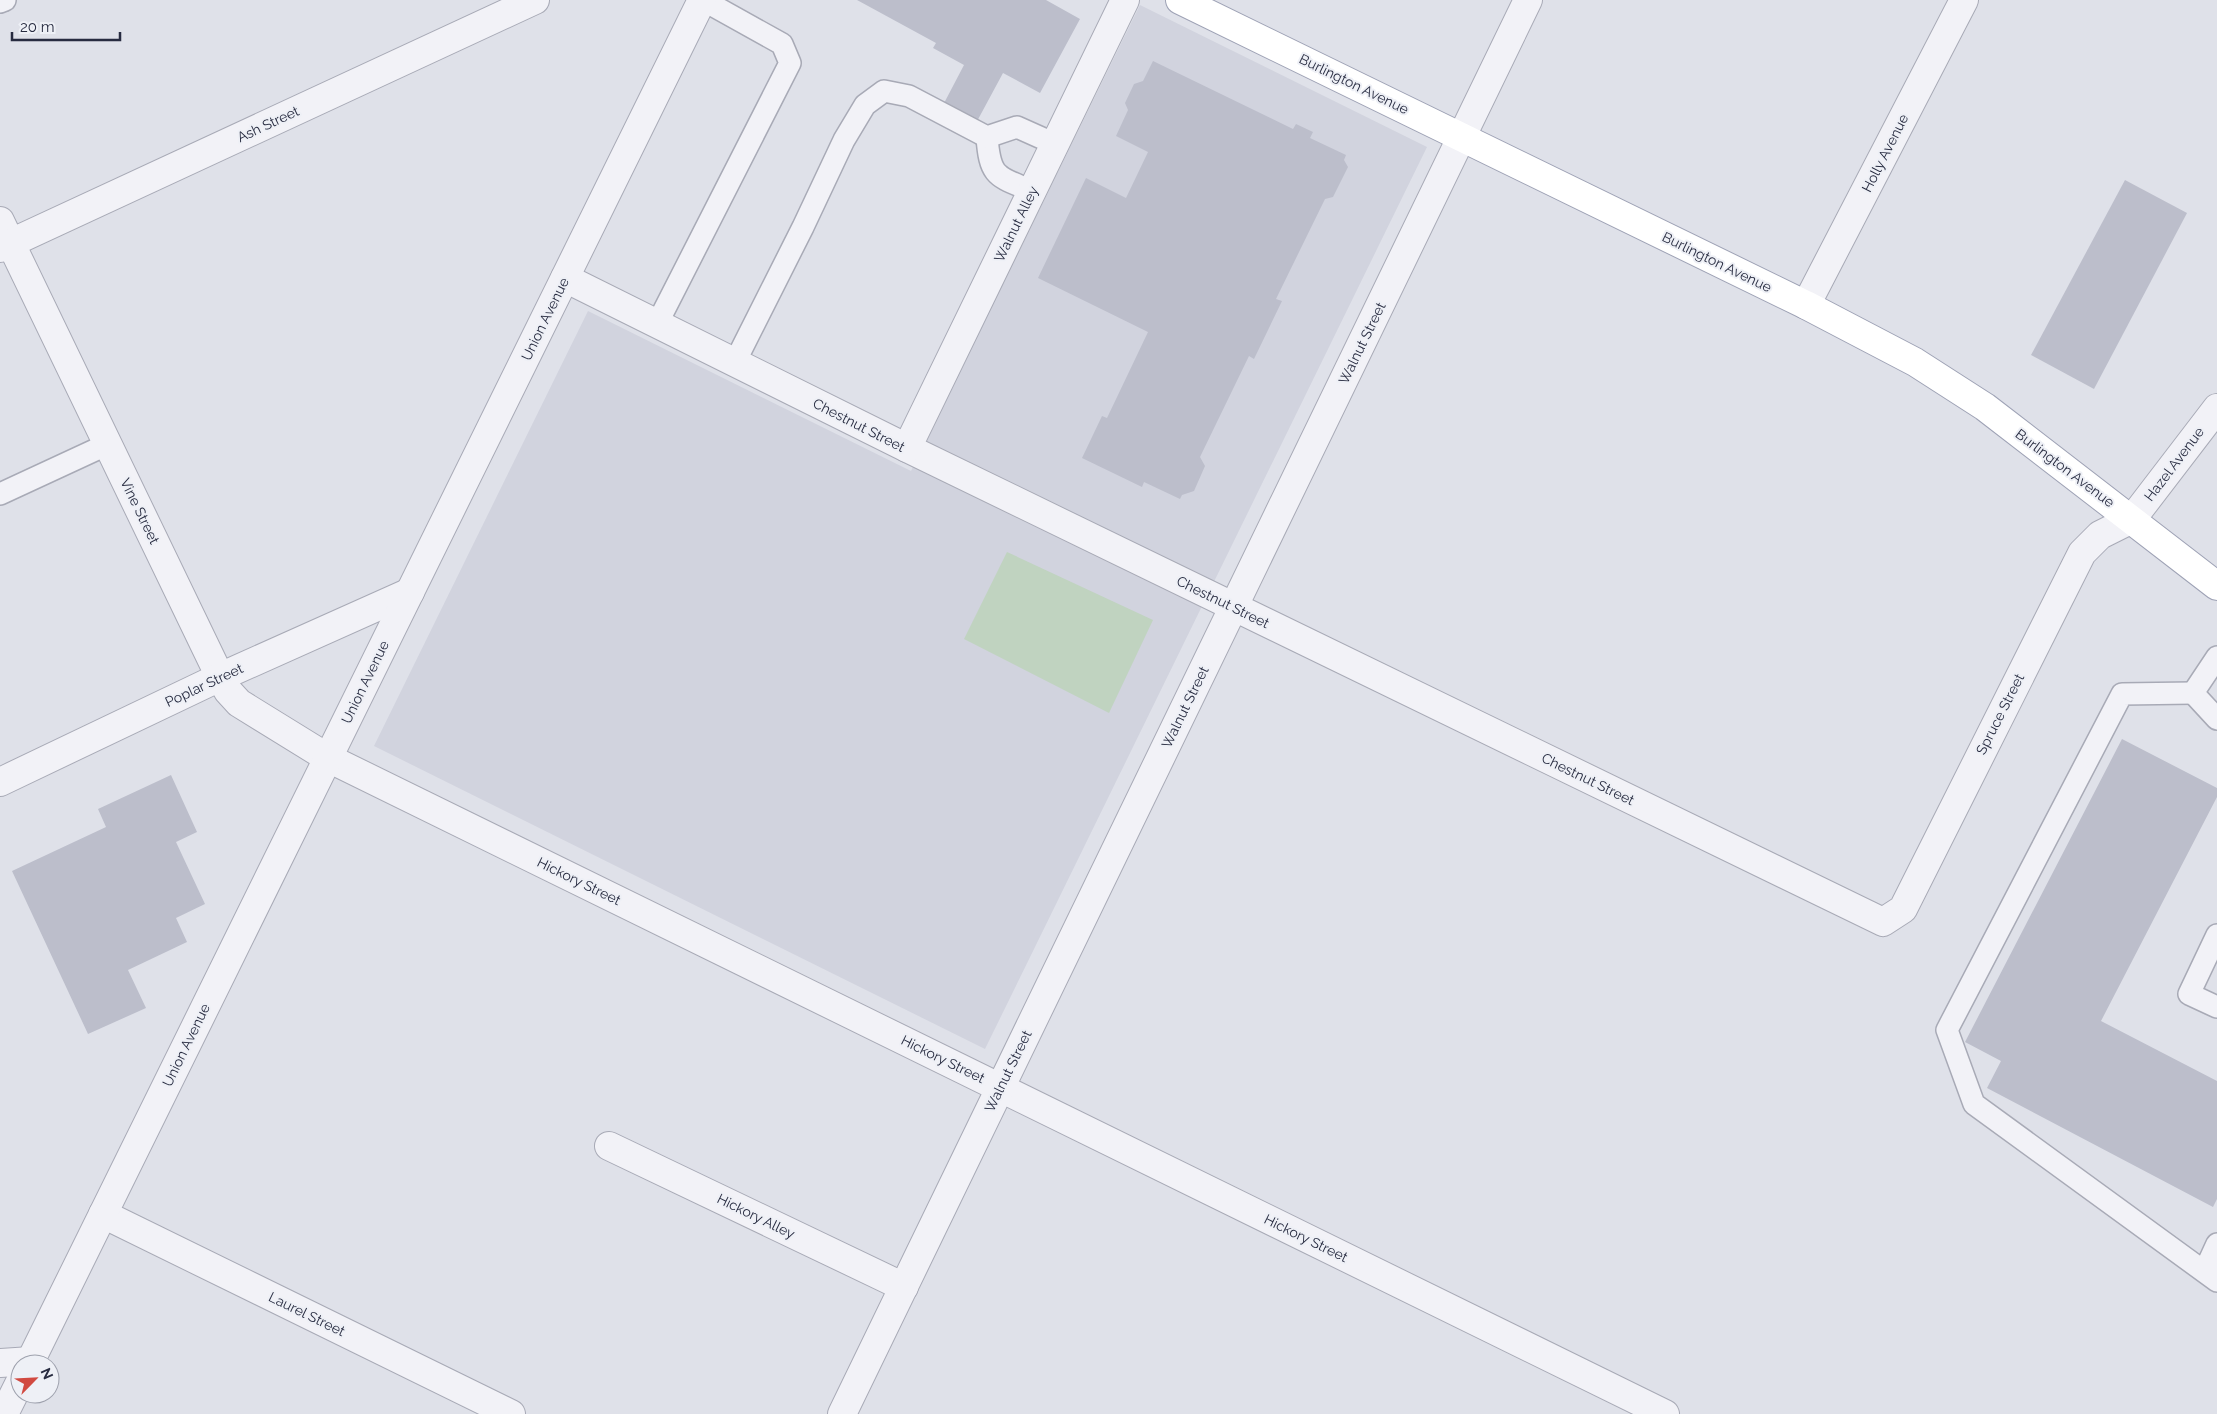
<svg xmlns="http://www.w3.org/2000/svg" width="2217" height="1414" viewBox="0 0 2217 1414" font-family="Raleway,sans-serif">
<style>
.built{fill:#d1d3de}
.green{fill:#c0d3c0}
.building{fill:#bcbecb}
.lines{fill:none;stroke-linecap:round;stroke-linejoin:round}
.lane-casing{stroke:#a8aab6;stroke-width:24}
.street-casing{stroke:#a8aab6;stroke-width:30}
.primary-casing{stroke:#9ea2b5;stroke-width:30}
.lane{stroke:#f2f2f7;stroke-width:21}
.street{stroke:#f2f2f7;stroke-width:28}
.primary{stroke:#fff;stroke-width:28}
.labels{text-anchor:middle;stroke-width:4;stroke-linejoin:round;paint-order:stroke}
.street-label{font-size:14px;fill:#272b40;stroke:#eef0f6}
</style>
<rect width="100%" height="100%" fill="#dfe1e9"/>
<!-- built -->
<path class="built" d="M 1140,5 L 1427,147 L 985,1049 L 374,746 L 588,311 L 911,471 Z"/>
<!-- green -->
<path class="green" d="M 1007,552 L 1153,620 L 1109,713 L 964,639 Z"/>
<!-- building -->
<g class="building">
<path d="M 857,0 L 1046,0 L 1080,19 L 1040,93 L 1003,73 L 975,125 L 942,107 L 964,65 L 933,48 L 936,43 Z"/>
<path d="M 1153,61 L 1293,129 L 1296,124 L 1313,132 L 1310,138 L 1346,155 L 1344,160 L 1348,167 L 1333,197 L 1325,199 L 1276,299 L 1282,301 L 1254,359 L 1249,356 L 1200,457 L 1205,466 L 1194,491 L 1182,495 L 1180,499 L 1144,482 L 1142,487 L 1082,458 L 1102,416 L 1107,418 L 1148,332 L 1038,278 L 1086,178 L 1126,198 L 1148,152 L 1116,136 L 1128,110 L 1125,103 L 1134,84 L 1143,81 Z"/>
<path d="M 2125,180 L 2187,213 L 2094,389 L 2031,355 Z"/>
<path d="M 2122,739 L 2217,788 L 2217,797 L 2101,1021 L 2217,1081 L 2217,1199 L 2213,1207 L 1987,1088 L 2001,1061 L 1965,1042 Z"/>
<path d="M 171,775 L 197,832 L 176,842 L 205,904 L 176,918 L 187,942 L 128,970 L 146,1008 L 88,1034 L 12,871 L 106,827 L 98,809 Z"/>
</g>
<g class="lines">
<defs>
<g id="lane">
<path d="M 0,2 L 5,0"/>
<path d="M 987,137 C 990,178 997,176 1032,191"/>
<path d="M 657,324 L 790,63 L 782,44 L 703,0"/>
<path d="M 735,362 L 803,227 L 844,140 L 865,105 L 884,91 L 909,96 L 987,137 L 1017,127 L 1055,144"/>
<path d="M 0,494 L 108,444"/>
<path d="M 2217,657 L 2193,693 L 2217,719"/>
<path d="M 2193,693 L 2122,694 L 1947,1030 L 1974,1104 L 2217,1281"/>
<path d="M 2217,935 L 2189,994 L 2217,1007"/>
<path d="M 2205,1270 L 2217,1244"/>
</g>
<g id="street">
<path d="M 0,221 L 220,677 L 228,691 L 239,703 L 328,758 L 1665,1414"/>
<path d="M 0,248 L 535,0"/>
<path d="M 565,278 L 907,448 L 1883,922 L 1903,909 L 2082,553 L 2100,535 L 2132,519 L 2217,408"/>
<path d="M 1806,305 L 1964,0"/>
<path d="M 907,448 L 1125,0"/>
<path d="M 0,782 L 220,677 L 410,592"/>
<path d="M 609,1146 L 904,1287"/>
<path d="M 103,1214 L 511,1414"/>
<path d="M 0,1363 L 31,1361"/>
<path d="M 29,1364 L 702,0"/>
<path d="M 4,1414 L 20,1382"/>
<path d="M 842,1414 L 1528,0"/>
</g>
<path id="primary" d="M 1180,0 L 1806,305 L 1915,362 L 1985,407 L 2217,586"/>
</defs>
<!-- lane casing -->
<use href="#lane" class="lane-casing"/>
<!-- street casing -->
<use href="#street" class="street-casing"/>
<!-- primary casing -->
<use href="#primary" class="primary-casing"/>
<!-- lane -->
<use href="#lane" class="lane"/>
<!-- street -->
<use href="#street" class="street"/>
<!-- primary -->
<use href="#primary" class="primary"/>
</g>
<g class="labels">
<!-- street labels -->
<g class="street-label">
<text transform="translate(1354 84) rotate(26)" y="5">Burlington Avenue</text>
<text transform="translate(268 124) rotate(-25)" y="5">Ash Street</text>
<text transform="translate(1885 153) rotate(-63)" y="5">Holly Avenue</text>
<text transform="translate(1016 224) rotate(-64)" y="5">Walnut Alley</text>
<text transform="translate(1717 262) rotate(26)" y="5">Burlington Avenue</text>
<text transform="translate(545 319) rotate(-64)" y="5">Union Avenue</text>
<text transform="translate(1362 343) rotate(-64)" y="5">Walnut Street</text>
<text transform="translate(859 425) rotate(27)" y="5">Chestnut Street</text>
<text transform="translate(2174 464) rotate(-53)" y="5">Hazel Avenue</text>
<text transform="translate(2065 468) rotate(37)" y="5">Burlington Avenue</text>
<text transform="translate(140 511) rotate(64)" y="5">Vine Street</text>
<text transform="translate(1223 602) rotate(26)" y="5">Chestnut Street</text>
<text transform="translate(365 682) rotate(-64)" y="5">Union Avenue</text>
<text transform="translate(204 685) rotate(-25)" y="5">Poplar Street</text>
<text transform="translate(1185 707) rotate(-64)" y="5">Walnut Street</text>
<text transform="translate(2000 714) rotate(-63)" y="5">Spruce Street</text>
<text transform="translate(1588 779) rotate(26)" y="5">Chestnut Street</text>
<text transform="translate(579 881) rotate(26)" y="5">Hickory Street</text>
<text transform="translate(186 1045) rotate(-64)" y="5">Union Avenue</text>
<text transform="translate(943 1059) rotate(26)" y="5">Hickory Street</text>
<text transform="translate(1008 1071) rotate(-64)" y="5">Walnut Street</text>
<text transform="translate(756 1216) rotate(26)" y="5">Hickory Alley</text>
<text transform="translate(1306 1238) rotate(26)" y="5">Hickory Street</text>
<text transform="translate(307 1314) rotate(26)" y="5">Laurel Street</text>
</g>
</g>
<!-- north arrow -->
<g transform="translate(35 1379) rotate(66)"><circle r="24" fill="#eef0f6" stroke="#9ea1ad"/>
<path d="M0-4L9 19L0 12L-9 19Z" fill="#d14940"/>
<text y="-8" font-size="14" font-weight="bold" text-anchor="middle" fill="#272b40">N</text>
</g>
<!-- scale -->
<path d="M12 32v8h108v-8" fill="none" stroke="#272b40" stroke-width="2.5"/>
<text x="20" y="32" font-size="15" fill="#272b40" stroke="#eef0f6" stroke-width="4" paint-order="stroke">20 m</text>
</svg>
